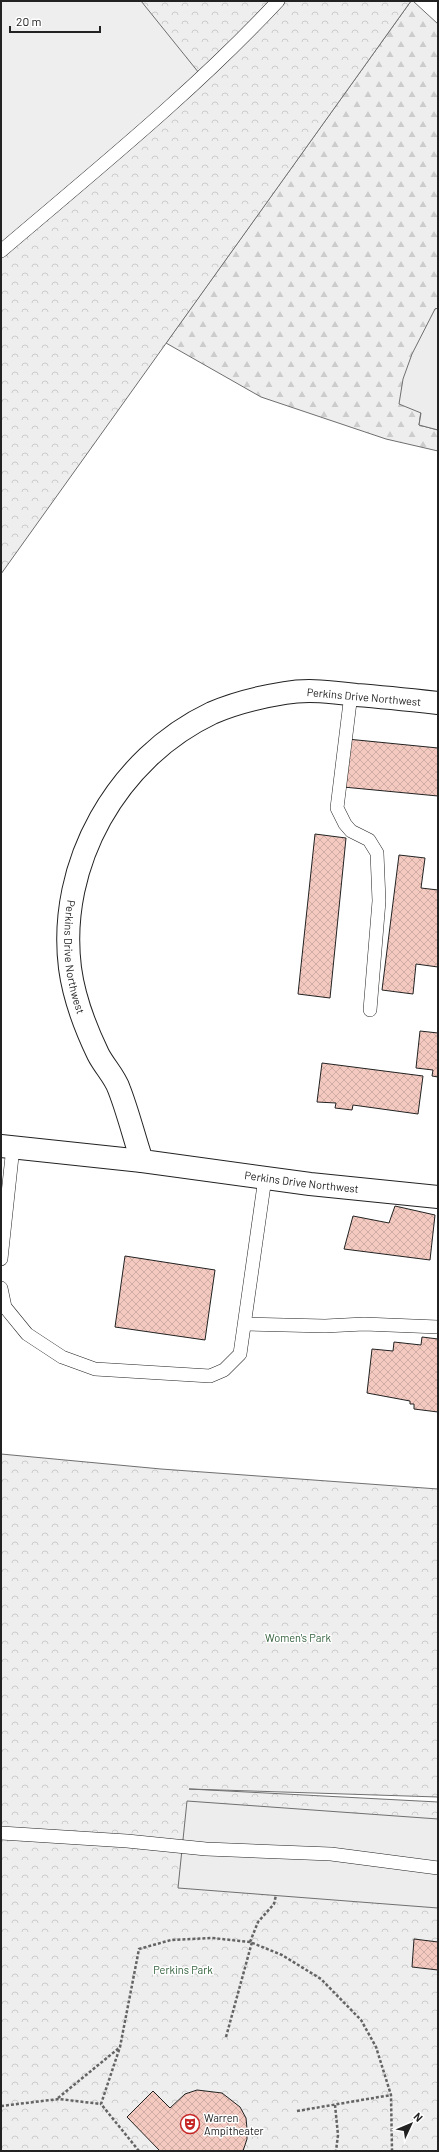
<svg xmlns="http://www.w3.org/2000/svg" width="439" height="2152" viewBox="0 0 439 2152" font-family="Barlow,sans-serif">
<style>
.forest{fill:url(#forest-firs);stroke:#6f6f6f}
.park{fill:url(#park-crowns);stroke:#6f6f6f}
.garden{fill:#eee;stroke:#6f6f6f}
.parking{fill:#ededed;stroke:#6f6f6f}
.building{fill:url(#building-cross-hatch);stroke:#222}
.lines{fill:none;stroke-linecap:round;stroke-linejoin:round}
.service-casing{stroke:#222;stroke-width:14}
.minor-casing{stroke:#222;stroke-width:24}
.path{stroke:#646464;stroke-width:2.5;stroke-dasharray:3 2;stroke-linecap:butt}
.service{stroke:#fff;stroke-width:13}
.minor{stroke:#fff;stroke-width:22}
.labels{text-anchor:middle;stroke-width:3;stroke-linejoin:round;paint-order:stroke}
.street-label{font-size:11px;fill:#222;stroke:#fff}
.park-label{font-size:11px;fill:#2f5e38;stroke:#fff}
.poi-label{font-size:11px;fill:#222;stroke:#fff;text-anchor:start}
</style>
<defs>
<pattern id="forest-firs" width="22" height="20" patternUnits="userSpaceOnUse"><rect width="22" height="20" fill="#eee"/><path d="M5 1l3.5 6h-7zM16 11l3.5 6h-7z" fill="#ccc"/></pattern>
<pattern id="park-crowns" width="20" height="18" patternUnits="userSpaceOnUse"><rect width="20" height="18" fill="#eee"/><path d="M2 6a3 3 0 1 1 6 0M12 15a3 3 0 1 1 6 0" fill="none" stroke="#ccc"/></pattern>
<pattern id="building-cross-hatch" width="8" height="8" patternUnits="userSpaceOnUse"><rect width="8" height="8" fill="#f3c9c0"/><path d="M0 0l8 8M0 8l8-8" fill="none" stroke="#d0aca5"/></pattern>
</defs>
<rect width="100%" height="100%" fill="#fff"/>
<!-- forest -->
<path class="forest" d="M 411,1 L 413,1 L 438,24 L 438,308 L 435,309 L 419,425 L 438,430 L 438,451 L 386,439 L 261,397 L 166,343 Z"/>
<!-- park -->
<g class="park">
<path d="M 1,1 L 411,1 L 1,574 Z"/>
<path d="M 1,1454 L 161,1469 L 438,1489 L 438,1797 L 189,1789 L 438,1802 L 438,2151 L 1,2151 Z"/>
</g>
<!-- garden -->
<path class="garden" d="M 1,1 L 141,1 L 199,73 L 1,250 Z"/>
<!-- parking -->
<g class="parking">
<path d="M 438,308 L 438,430 L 419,425 L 421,413 L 399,404 L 403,379 L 412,354 L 435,309 Z"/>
<path d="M 187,1801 L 438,1819 L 438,1908 L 178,1888 Z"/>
</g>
<!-- building -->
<g class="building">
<path d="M 347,739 L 438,748 L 438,796 L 343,787 Z"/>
<path d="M 315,834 L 346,838 L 330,998 L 298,994 Z"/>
<path d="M 399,855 L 425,858 L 421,888 L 438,890 L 438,967 L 416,964 L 413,994 L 382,990 Z"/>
<path d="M 420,1031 L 438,1033 L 438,1077 L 432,1076 L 433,1070 L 416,1068 Z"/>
<path d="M 322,1063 L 423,1076 L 418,1114 L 353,1105 L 352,1110 L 335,1108 L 336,1103 L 317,1102 Z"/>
<path d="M 395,1206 L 435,1215 L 430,1260 L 344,1249 L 353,1216 L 389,1223 Z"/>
<path d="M 125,1256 L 215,1270 L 205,1340 L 115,1327 Z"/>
<path d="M 422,1337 L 438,1339 L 438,1412 L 414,1409 L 414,1404 L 410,1404 L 410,1401 L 367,1393 L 372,1349 L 393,1351 L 394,1342 L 421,1345 Z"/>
<path d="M 414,1939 L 438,1942 L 438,1970 L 412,1967 Z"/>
<path d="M 197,2090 L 222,2093 L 240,2107 L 246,2118 L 247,2129 L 247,2139 L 243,2151 L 160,2151 L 127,2117 L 153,2091 L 170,2108 L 185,2094 Z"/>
</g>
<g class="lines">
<defs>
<g id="service">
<path d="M 1,251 C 96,170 193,92 278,1"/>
<path d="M 351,694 L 337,808 L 345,824 L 351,831 L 369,840 L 377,853 L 379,901 L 370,1010"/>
<path d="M 1,1259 L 13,1147"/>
<path d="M 1,1288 L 5,1307 L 27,1334 L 62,1357 L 95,1369 L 210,1376 L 224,1370 L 240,1354 L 265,1178"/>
<path d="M 245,1324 L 325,1326 L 364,1324 L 438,1327"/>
<path d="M 1,1833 L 127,1841 L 206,1849 L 331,1854 L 438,1868"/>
</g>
<g id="minor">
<path id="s1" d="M 438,703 C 411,700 383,697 356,695 C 332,692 308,689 285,693 C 260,697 235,703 212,713 C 117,758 57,864 70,968 C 74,998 85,1027 98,1054 C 104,1066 115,1077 119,1089 C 128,1112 134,1137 142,1161 L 310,1184 L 438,1197"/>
<path d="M 1,1146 L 142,1161"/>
</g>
</defs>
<!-- service casing -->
<use href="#service" class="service-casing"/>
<!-- minor casing -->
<use href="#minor" class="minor-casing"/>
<!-- path -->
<g class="path">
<path d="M 250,1942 L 258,1922 L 274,1904 L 276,1895"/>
<path d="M 226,2037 L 252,1942"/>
<path d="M 58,2098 L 119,2048"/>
<path d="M 335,2105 L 338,2135 L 336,2151"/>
<path d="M 1,2106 L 59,2099 L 101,2104"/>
<path d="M 297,2111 L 391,2095"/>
<path d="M 139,2151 L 101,2104 L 120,2047 L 139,1949 L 171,1940 L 212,1938 L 250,1942 L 282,1955 L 321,1979 L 361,2020 L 376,2047 L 391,2095 L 392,2151"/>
</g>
<!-- service -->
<use href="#service" class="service"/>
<!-- minor -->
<use href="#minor" class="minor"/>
</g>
<!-- icons -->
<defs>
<symbol id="theatre-ring" viewBox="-11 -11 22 22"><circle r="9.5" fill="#fff" stroke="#c62828" stroke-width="1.5"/><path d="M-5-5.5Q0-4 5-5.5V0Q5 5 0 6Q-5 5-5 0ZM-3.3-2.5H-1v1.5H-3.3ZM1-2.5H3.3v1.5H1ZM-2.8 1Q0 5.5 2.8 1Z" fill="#c62828"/></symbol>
</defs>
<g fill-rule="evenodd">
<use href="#theatre-ring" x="179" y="2113" width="22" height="22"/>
</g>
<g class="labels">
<!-- street labels -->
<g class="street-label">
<text transform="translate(364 697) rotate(5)" y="4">Perkins Drive Northwest</text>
<text dy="4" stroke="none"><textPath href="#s1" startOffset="530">Perkins Drive Northwest</textPath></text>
<text dy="4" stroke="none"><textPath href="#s1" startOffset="909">Perkins Drive Northwest</textPath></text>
</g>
<!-- park labels -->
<g class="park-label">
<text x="298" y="1642">Women's Park</text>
<text x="183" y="1974">Perkins Park</text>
</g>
<!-- poi labels -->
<g class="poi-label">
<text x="204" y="2122">Warren<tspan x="204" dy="13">Ampitheater</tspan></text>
</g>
</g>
<!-- border -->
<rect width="439" height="2152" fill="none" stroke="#222222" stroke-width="4"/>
<!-- north arrow -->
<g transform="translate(411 2124) rotate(46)" stroke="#ffffff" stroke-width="3" paint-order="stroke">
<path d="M0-3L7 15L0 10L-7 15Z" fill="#222222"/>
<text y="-6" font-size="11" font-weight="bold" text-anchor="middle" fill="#222222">N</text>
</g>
<!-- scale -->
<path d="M10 26v6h90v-6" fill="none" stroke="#222222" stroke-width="2"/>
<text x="16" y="26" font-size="12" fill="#222222" stroke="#ffffff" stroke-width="3" paint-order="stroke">20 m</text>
</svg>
